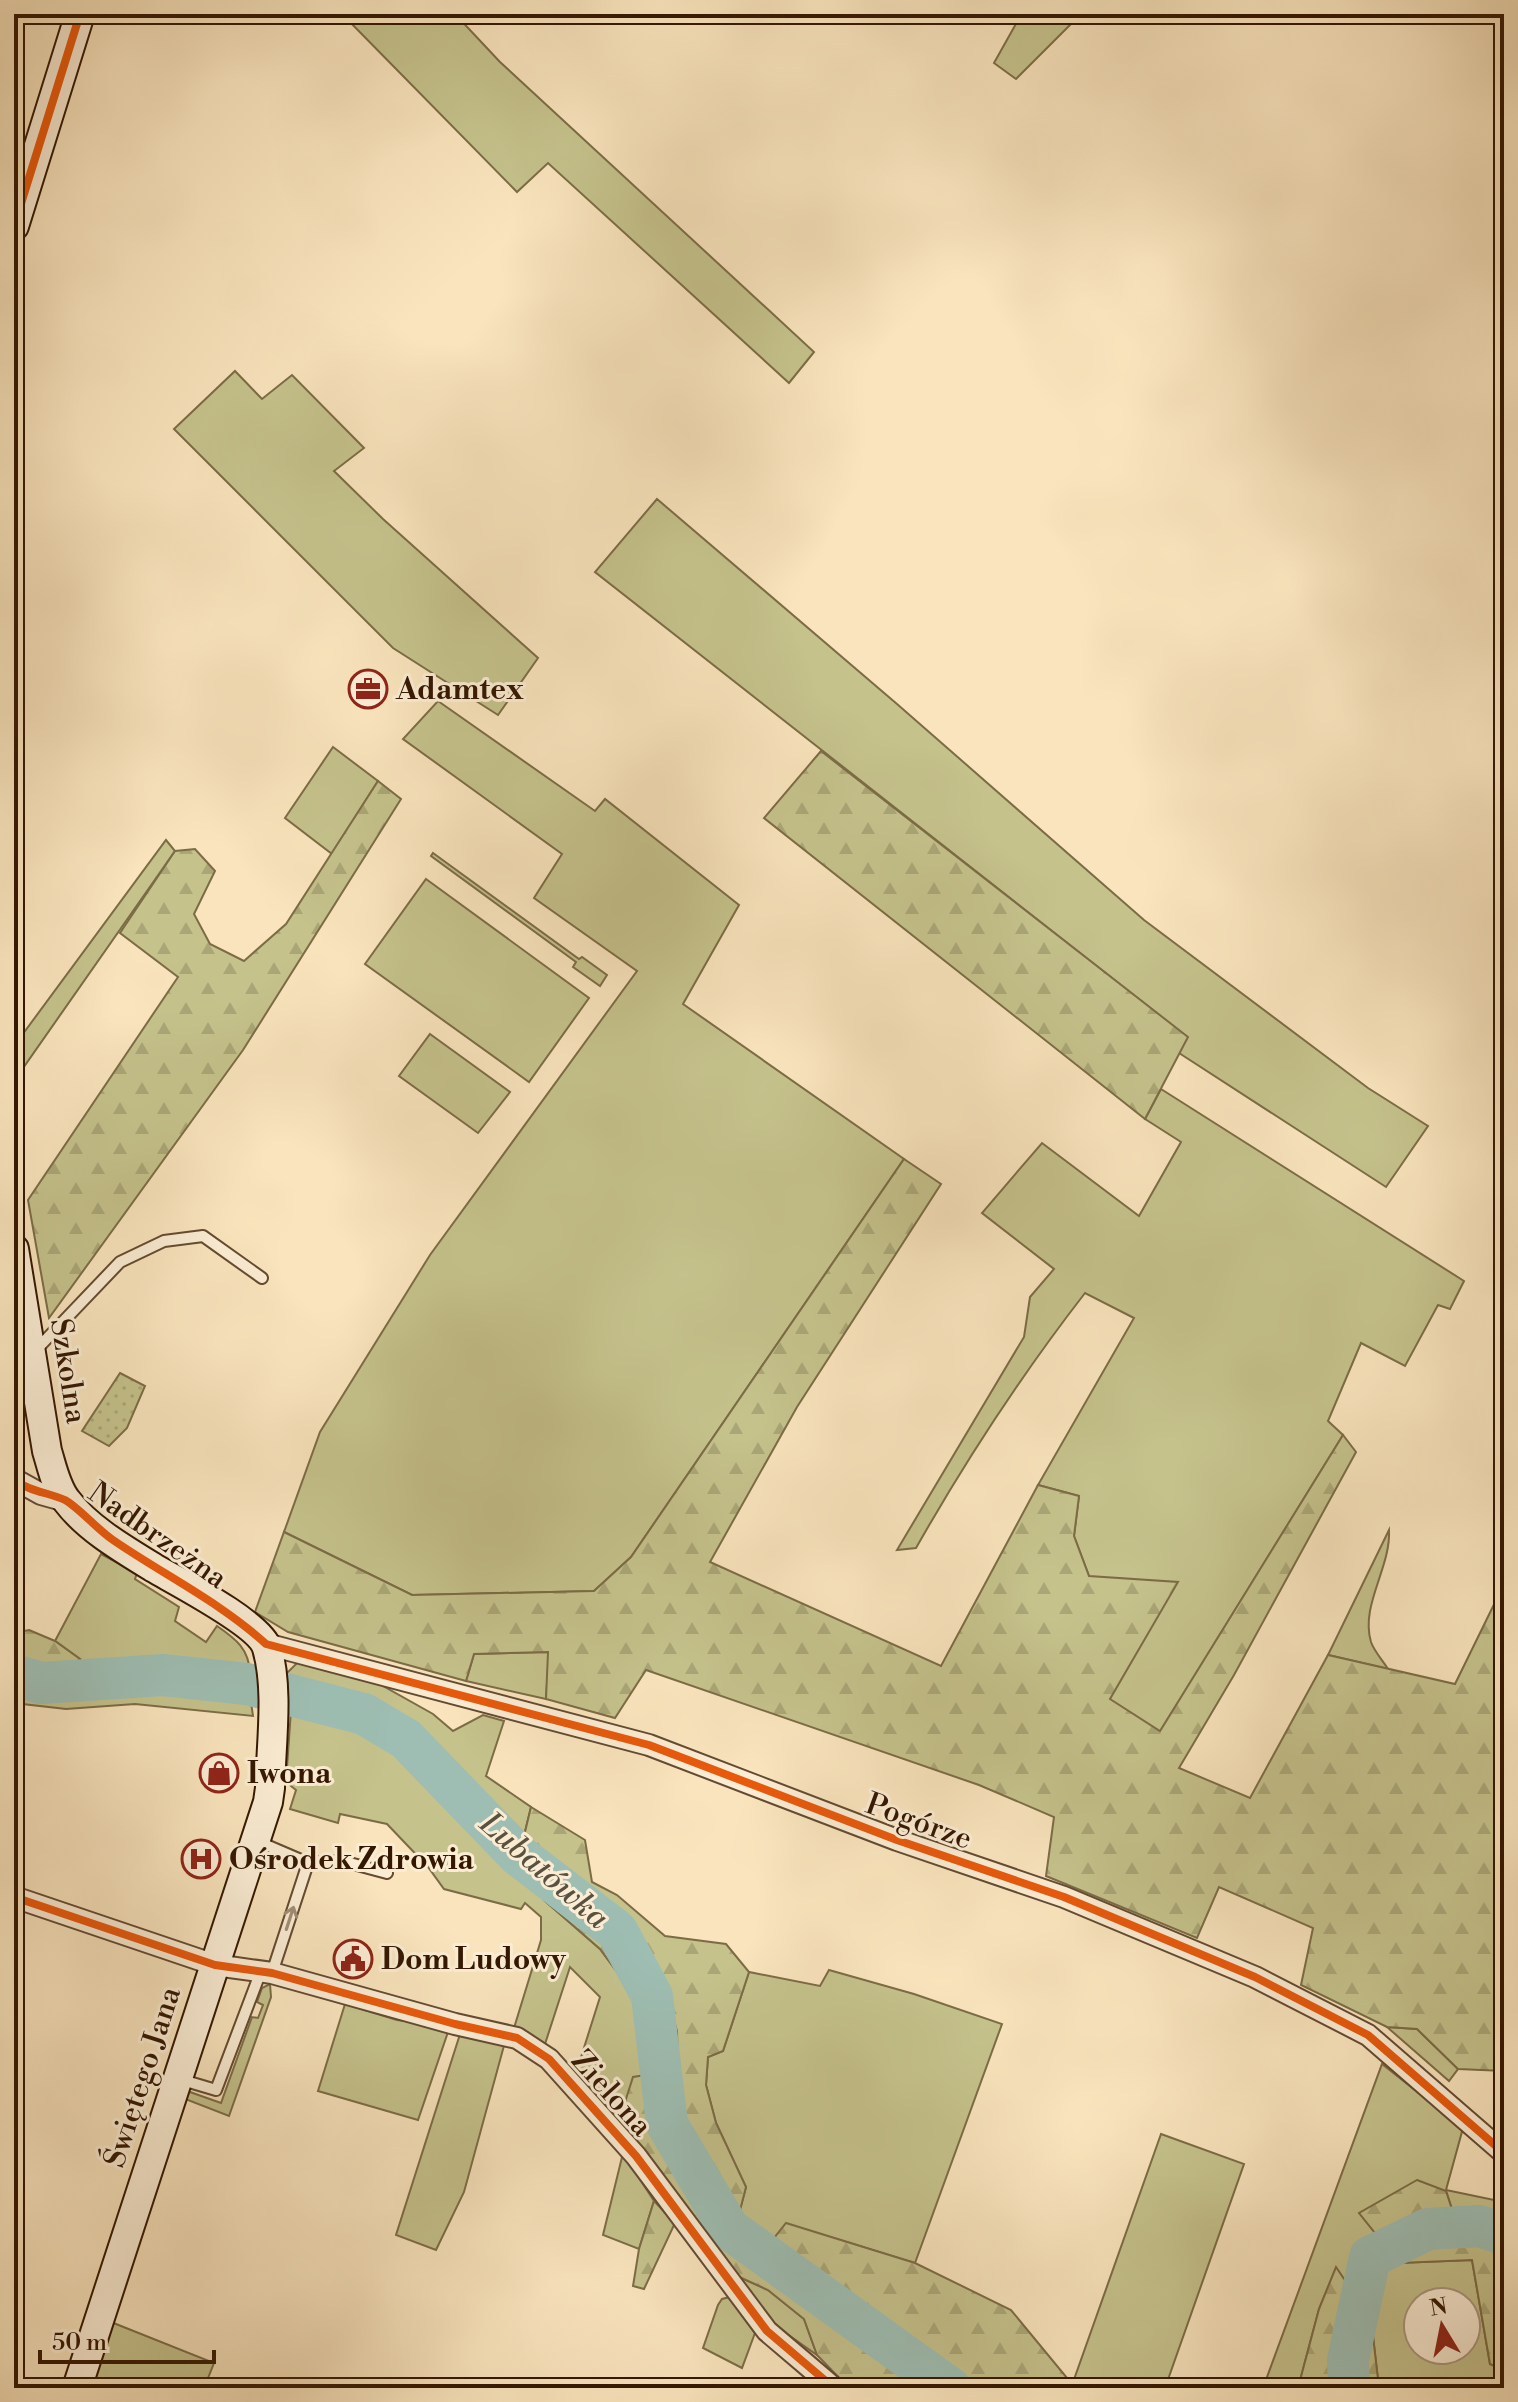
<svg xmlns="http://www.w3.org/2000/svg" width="1518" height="2402" viewBox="0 0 1518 2402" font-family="'Libre Bodoni',serif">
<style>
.green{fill:#c5c28c;stroke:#7c6c46;stroke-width:2;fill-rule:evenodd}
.forest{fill:url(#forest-firs);stroke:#7c6c46;stroke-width:2}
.park{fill:url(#park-dots);stroke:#7c6c46;stroke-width:2}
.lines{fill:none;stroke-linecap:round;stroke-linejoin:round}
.river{stroke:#9ebeb3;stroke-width:42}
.lane-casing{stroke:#654a30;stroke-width:14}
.street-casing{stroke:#654a30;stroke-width:24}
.secondary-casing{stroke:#341701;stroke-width:32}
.lane{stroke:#fbedd4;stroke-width:10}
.street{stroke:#fbedd4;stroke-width:20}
.secondary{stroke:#fbedd4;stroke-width:28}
.cycleway-casing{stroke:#fbedd4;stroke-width:13}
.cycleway{stroke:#e8590c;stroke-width:8}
.oneway{stroke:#a18d75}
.labels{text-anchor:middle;stroke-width:6;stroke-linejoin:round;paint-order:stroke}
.poi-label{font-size:30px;font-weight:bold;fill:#341701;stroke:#fbedd4;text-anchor:start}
.street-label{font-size:30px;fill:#341701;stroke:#fbedd4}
.water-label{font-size:32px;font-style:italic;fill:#59513f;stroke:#fbedd4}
</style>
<defs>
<pattern id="forest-firs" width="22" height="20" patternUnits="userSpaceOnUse" patternTransform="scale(2)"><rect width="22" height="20" fill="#c5c28c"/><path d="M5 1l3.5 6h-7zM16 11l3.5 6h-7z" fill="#aaa677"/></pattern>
<pattern id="park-dots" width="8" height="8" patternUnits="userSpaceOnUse" patternTransform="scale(2)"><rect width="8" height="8" fill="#c5c28c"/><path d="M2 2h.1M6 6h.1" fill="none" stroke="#aaa677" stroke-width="1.8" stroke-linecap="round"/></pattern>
</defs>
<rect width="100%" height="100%" fill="#f9e4bd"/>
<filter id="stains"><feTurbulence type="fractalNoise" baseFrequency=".0025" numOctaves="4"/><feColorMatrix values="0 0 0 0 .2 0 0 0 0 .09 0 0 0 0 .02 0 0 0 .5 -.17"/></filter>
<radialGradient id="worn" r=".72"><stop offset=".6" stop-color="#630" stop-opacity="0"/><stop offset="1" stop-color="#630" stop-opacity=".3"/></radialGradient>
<!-- green -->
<g class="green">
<path d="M 342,14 L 455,14 L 500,62 L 814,352 L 789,383 L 548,163 L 517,192 Z"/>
<path d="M 1009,14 L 1081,14 L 1016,79 L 994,63 L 1017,22 Z"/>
<path d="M 235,371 L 262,399 L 292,375 L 364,448 L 334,471 L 383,519 L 538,658 L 498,715 L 393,648 L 174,429 Z"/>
<path d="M 657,499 L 897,704 L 1144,920 L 1368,1088 L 1428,1126 L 1386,1187 L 1179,1053 L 1187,1037 L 595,572 Z"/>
<path d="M 438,701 L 595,811 L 605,799 L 739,905 L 683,1004 L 904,1159 L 631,1557 L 594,1591 L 412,1595 L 284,1532 L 320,1432 L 430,1255 L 637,971 L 534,898 L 562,854 L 403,739 Z"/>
<path d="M 333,747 L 378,781 L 332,854 L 285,818 Z"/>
<path d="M 166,840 L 175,851 L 14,1081 L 14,1046 Z"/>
<path d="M 433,853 L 579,959 L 582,957 L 607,975 L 600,986 L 573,967 L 576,962 L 431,856 Z"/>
<path d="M 426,879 L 589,998 L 529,1082 L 365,964 Z"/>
<path d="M 430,1034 L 510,1092 L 478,1133 L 399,1076 Z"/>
<path d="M 1161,1089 L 1464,1281 L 1450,1309 L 1438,1305 L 1405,1366 L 1361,1343 L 1328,1421 L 1343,1435 L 1160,1732 L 1109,1700 L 1089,1576 L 1074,1536 L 1079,1496 L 1038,1485 L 1134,1318 L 1085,1293 C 1023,1373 966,1460 916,1548 L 897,1550 L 1024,1337 L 1030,1297 L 1054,1269 L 982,1213 L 1042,1143 L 1139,1216 L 1181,1142 L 1145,1119 Z"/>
<path d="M 1389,1530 C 1391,1568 1360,1605 1371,1642 C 1374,1651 1383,1661 1388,1669 L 1328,1655 Z"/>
<path d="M 101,1554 L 137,1573 L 135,1579 L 179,1607 L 175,1621 L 206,1642 L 217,1626 C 236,1639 249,1649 250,1673 L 181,1665 L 66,1670 L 80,1659 L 55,1641 Z"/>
<path d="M 549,1652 L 546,1699 L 466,1681 L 474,1654 Z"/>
<path d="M 299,1661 L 374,1681 L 433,1714 L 453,1731 L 483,1715 L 504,1721 L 486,1776 L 531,1807 L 524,1836 L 562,1875 C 553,1870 542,1866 535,1860 C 488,1823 459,1767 412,1731 C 376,1703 331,1693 288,1681 L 286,1674 Z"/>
<path d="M 15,1682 L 66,1689 L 162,1684 L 233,1687 L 251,1702 L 253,1716 L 135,1704 L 66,1709 L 14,1703 Z"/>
<path d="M 291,1710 L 360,1725 L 409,1755 L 504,1858 L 550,1892 L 545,1901 L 600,1949 L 626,1984 L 664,1988 L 677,2031 L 678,2071 L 618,2124 L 576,2073 L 600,1997 L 570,1967 L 545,2044 L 514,2028 L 541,1940 L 541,1917 L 525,1903 L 521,1909 L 444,1889 L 428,1867 L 387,1824 L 340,1814 L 338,1823 L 290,1809 L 296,1790 L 286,1782 Z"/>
<path d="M 829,1970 L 914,1994 L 1002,2024 L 915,2263 L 787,2224 L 771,2243 L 738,2217 L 746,2187 L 716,2123 L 706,2085 L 708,2057 L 723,2051 L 749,1972 L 820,1986 Z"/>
<path d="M 270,1984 L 271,1997 L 229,2116 L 180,2097 L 187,2091 L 221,2103 L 252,2017 L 258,2018 L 263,2005 L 257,2002 L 262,1988 Z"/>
<path d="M 345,2004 L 397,2020 L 437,2025 L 448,2032 L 418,2120 L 318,2091 Z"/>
<path d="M 1387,2027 L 1417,2029 L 1458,2069 L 1449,2081 Z"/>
<path d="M 461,2031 L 505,2042 L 464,2192 L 436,2250 L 396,2235 Z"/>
<path d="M 1382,2064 L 1463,2128 L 1446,2190 L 1504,2202 L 1504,2250 L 1461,2237 L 1446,2191 L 1399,2263 L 1472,2260 L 1490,2364 L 1504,2370 L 1504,2388 L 1379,2388 L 1371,2319 L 1336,2268 L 1319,2309 L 1298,2388 L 1263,2388 ZM 1418,2302 L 1466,2302 L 1466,2350 L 1418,2350 Z"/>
<path d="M 1161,2134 L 1244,2164 L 1165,2388 L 1071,2388 Z"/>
<path d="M 623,2153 L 654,2201 L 639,2249 L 603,2235 Z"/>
<path d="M 737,2276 L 768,2290 L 804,2319 L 817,2355 L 770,2322 Z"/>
<path d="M 730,2297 L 755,2333 L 742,2368 L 703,2348 L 718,2305 L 722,2299 Z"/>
<path d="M 111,2322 L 214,2363 L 204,2388 L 90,2388 Z"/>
</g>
<!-- forest -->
<g class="forest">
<path d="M 821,751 L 1188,1037 L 1145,1119 L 764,818 Z"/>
<path d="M 378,781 L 401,799 L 243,1050 L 49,1318 L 28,1200 L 178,977 L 120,933 L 175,851 L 195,849 L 215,871 L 194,914 L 210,944 L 244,961 L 286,924 Z"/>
<path d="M 904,1159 L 941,1184 L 797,1407 L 710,1562 L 941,1666 L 1038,1485 L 1079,1496 L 1074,1536 L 1089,1576 L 1178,1582 L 1110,1699 L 1160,1731 L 1343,1435 L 1356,1452 L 1234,1675 L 1179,1768 L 1250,1798 L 1328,1655 L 1455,1684 L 1504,1584 L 1504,2071 L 1458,2069 L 1417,2029 L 1387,2027 L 1301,1985 L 1313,1928 L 1219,1887 L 1197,1938 L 1046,1876 L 1054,1817 L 979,1785 L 646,1670 L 615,1718 L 546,1699 L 548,1652 L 474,1654 L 466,1681 L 288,1632 L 255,1612 L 284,1532 L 412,1595 L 594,1591 L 631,1557 Z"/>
<path d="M 29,1630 L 55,1641 L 80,1659 L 66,1670 L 21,1665 L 14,1685 L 14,1633 Z"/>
<path d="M 531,1807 L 585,1840 L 592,1882 L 617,1895 L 665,1936 L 726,1944 L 749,1972 L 723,2051 L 708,2057 L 706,2085 L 716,2123 L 746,2187 L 738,2218 L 770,2243 L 786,2223 L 915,2263 L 1011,2310 L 1072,2384 L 1071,2388 L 849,2388 L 817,2355 L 804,2319 L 768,2290 L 737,2276 L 618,2124 L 633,2077 L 678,2070 L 677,2031 L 664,1988 L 626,1984 L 600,1949 L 544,1900 L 561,1875 L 524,1836 Z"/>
<path d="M 1417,2180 L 1446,2191 L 1461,2237 L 1504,2250 L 1504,2370 L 1490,2364 L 1472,2260 L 1399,2263 L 1359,2213 Z"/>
<path d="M 654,2201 L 675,2223 L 644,2289 L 633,2286 L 639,2249 Z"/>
<path d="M 1336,2267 L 1371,2319 L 1379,2388 L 1298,2388 L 1319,2309 Z"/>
</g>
<!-- park -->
<path class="park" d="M 120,1373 L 145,1386 L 127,1428 L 109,1446 L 82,1431 Z"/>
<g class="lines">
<!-- river -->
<g class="river">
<path d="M 14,1675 L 41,1683 L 163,1675 L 247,1684 L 364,1714 L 406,1739 L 518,1855 L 617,1931 L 652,1996 L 667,2124 L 729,2229 L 950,2388"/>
<path d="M 1349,2388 L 1348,2360 L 1370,2257 L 1428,2229 L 1479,2226 L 1504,2234"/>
</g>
<defs>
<g id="lane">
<path d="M 36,1350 L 120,1262 L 164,1241 L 203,1236 L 262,1278"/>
<path d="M 259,1842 L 308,1863 L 342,1861 L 387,1873"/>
<path d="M 272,1973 L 308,1863"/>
<path d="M 179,2079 L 216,2090 L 261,1971"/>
</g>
<g id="street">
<path d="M 14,1479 L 41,1494 L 66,1501"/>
<path d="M 266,1644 L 649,1745 L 897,1840 L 1064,1897 L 1255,1977 L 1368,2035 L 1504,2153"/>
<path d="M 14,1897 L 215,1965 L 272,1973 L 455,2024 L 517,2038 L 549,2059 L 636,2156 L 767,2331 L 834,2388"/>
</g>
<g id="secondary">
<path d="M 14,226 L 80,14"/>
<path d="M 14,1249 L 47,1451 C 52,1467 56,1488 67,1501 C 88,1529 125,1550 154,1568 C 178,1582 260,1624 267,1648 C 279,1689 271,1745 270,1788 L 268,1802 L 77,2388"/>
</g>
</defs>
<!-- lane casing -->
<use href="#lane" class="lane-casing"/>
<!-- street casing -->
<use href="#street" class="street-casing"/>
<!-- secondary casing -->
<use href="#secondary" class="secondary-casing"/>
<!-- lane -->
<use href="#lane" class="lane"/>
<!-- street -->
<use href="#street" class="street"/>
<!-- secondary -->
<use href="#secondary" class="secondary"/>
<defs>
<g id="cycleway">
<path d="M 14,226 L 80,14"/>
<path d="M 14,1479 C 29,1492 48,1492 65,1500 C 78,1507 98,1530 113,1540 C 164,1575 220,1602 266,1644 L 649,1745 L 897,1840 L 1064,1897 L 1255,1977 L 1368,2035 L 1504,2153"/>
<path d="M 14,1897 L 215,1965 L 272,1973 L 455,2024 L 517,2038 L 549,2059 L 636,2156 L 767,2331 L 834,2388"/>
</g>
</defs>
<!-- cycleway casing -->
<use href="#cycleway" class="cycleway-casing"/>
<!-- cycleway -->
<use href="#cycleway" class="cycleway"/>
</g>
<!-- one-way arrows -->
<defs><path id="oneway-shaft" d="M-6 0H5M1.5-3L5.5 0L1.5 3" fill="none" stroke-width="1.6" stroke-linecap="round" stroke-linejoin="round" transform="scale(2)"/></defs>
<use class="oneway" href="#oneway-shaft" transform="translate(290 1918) rotate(-72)"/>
<!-- icons -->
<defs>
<symbol id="office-ring" viewBox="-11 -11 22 22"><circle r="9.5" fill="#fbedd4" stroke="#8f2418" stroke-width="1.5"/><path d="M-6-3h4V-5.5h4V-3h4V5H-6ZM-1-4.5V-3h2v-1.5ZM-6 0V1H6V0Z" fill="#8f2418"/></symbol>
<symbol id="shop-ring" viewBox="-11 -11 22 22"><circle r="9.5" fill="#fbedd4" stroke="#8f2418" stroke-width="1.5"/><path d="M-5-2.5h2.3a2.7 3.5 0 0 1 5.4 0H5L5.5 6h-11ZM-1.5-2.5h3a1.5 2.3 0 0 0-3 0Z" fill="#8f2418"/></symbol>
<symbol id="hospital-ring" viewBox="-11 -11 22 22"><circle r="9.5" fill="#fbedd4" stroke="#8f2418" stroke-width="1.5"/><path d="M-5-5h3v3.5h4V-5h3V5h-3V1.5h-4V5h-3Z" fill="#8f2418"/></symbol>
<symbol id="civic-ring" viewBox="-11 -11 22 22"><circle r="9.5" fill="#fbedd4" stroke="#8f2418" stroke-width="1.5"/><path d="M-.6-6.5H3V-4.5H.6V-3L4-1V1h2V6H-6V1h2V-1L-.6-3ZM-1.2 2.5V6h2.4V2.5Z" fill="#8f2418"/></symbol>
</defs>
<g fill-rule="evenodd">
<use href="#office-ring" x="346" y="667" width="44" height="44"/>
<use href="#shop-ring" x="197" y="1751" width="44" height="44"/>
<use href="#hospital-ring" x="179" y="1837" width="44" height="44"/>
<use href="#civic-ring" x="331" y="1937" width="44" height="44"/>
</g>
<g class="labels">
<!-- poi labels -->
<g class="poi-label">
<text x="396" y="699">Adamtex</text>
<text x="247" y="1783">Iwona</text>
<text x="229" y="1869">Ośrodek Zdrowia</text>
<text x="381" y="1969">Dom Ludowy</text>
</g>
<!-- street labels -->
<g class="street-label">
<text transform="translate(69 1371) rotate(81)" y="10">Szkolna</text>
<text transform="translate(158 1535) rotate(35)" y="10">Nadbrzeżna</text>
<text transform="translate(919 1821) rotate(20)" y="10">Pogórze</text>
<text transform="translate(142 2077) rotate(-72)" y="10">Świętego Jana</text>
<text transform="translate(612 2093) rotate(48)" y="10">Zielona</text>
</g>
<!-- water labels -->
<g class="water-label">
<text transform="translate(545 1870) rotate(41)" y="11">Lubatówka</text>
</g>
</g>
<!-- margin -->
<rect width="1518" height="2402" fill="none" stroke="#f9e4bd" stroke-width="48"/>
<rect x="16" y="16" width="1486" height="2370" fill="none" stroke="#341701" stroke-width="4"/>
<rect x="24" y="24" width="1470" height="2354" fill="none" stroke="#341701" stroke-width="2"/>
<!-- north arrow -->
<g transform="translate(1442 2326) rotate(350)"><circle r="38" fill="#fbedd4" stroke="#ab9780" stroke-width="2"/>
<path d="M0-6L14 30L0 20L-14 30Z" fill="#8f2418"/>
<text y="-12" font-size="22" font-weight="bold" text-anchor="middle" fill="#341701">N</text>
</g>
<!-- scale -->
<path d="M40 2350v12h174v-12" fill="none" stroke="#341701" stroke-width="4"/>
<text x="52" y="2350" font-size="24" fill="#341701" stroke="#fbedd4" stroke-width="6" paint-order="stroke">50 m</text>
<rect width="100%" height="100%" filter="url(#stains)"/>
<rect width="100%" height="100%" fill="url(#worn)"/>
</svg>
